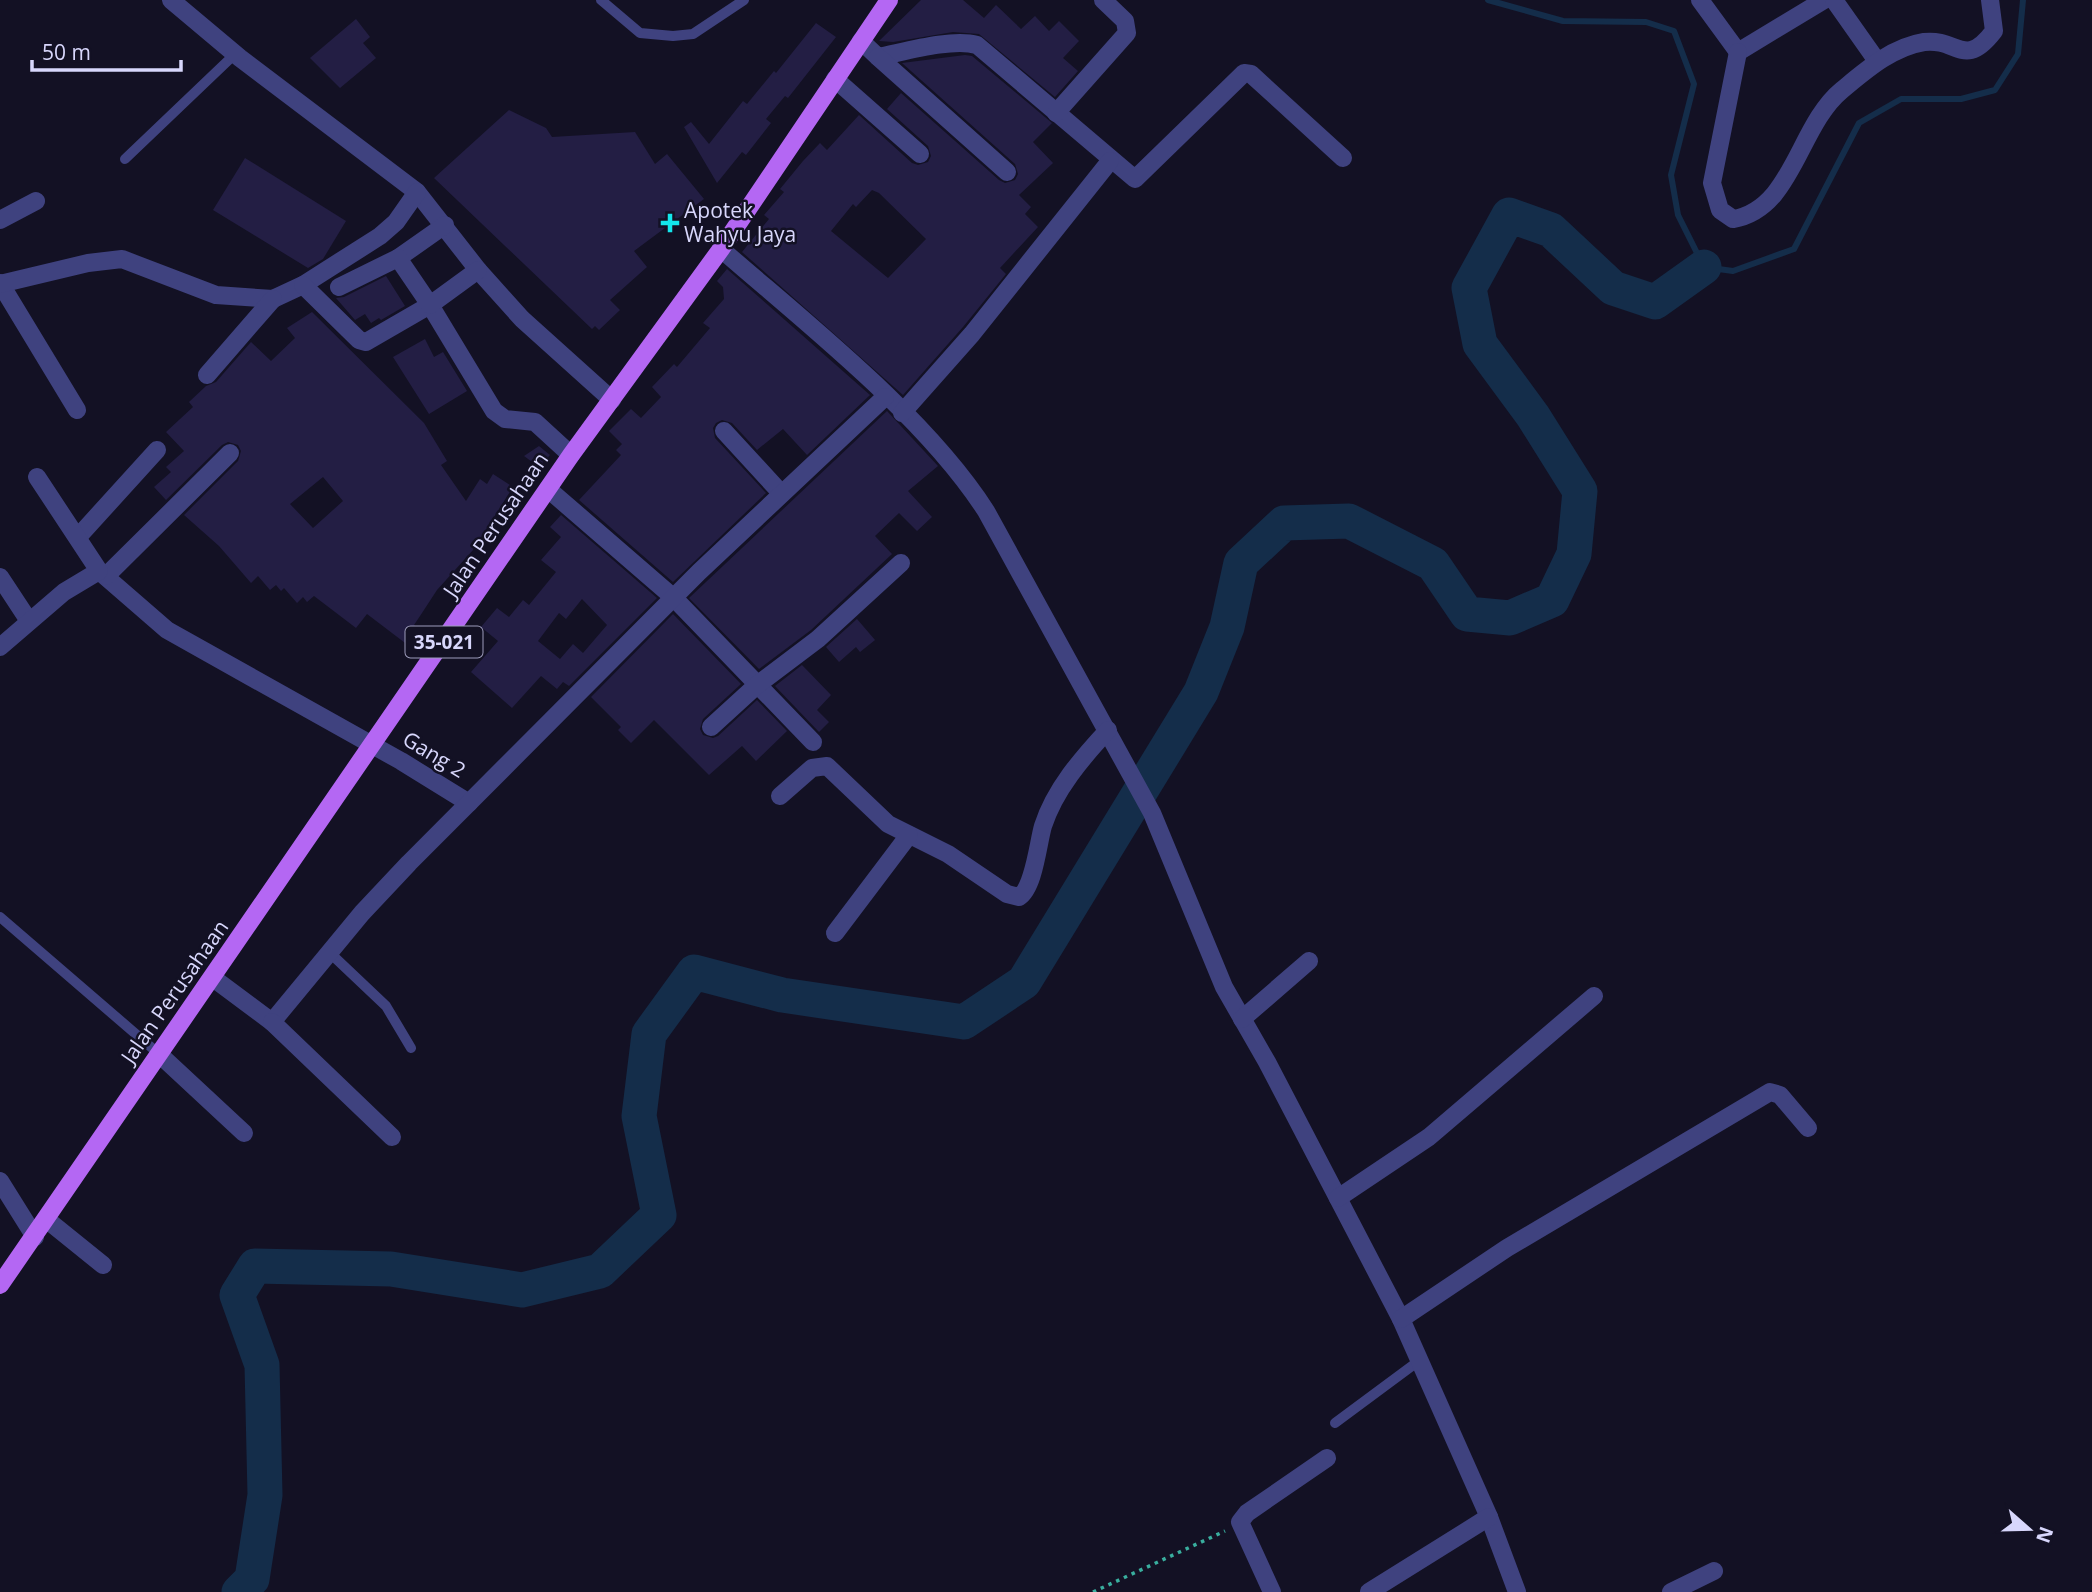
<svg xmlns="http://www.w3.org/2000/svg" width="2092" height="1592" viewBox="0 0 2092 1592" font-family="'Open Sans',sans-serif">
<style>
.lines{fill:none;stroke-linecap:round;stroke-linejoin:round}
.stream{stroke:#142d4a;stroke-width:6}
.river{stroke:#142d4a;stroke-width:35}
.building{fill:#231e44;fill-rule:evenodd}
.path{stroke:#39ae9e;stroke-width:3.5;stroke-dasharray:3.5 5;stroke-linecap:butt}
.service{stroke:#3f427f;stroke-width:10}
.minor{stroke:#3f427f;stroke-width:18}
.primary{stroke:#b467f3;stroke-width:18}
.poi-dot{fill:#13e6ec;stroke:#131124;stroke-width:2.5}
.labels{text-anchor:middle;stroke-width:5;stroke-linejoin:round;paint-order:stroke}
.shield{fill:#131124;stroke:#9d9cbb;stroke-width:2}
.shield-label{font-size:19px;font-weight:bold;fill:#d8d7fc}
.poi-label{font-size:21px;fill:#d8d7fc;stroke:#131124;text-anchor:start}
.street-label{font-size:21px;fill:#d8d7fc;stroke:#131124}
</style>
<rect width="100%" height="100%" fill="#131124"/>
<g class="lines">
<!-- stream -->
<path class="stream" d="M 1488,0 L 1563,21 L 1646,22 L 1674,31 L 1694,84 L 1671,175 L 1678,215 L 1704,267 L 1733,271 L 1794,249 L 1859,123 L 1901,99 L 1961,99 L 1995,90 L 2018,54 L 2023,0"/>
<!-- river -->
<path class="river" d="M 239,1592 L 252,1579 L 265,1495 L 262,1365 L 237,1295 L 255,1266 L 391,1269 L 522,1290 L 600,1271 L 659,1215 L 639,1116 L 649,1034 L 694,972 L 782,995 L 964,1022 L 1024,982 L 1201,692 L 1227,627 L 1241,563 L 1284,523 L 1349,521 L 1433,564 L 1467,614 L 1510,618 L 1552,600 L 1574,554 L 1580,491 L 1533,416 L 1480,344 L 1469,288 L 1509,215 L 1551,230 L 1613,288 L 1655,302 L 1704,267"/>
</g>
<!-- building -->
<g class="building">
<path d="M 921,0 L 963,0 L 984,18 L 996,5 L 1021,29 L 1035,16 L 1049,31 L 1059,21 L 1079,41 L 1063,58 L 1078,71 L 1055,97 L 979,34 L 953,32 L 893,42 L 879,41 Z"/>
<path d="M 356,19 L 370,37 L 363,43 L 376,58 L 340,88 L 310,58 Z"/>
<path d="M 816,23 L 836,37 L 788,98 L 785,96 L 766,119 L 771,123 L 746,155 L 742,152 L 717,183 L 684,127 L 691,122 L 709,144 L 743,101 L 747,104 L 774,71 L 776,73 Z"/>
<path d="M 965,55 L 972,56 L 1052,123 L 1033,142 L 1053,163 L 1019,195 L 1031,207 L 1025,214 L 1038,227 L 1000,268 L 1006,274 L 963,327 L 903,395 L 742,252 L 769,219 L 764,215 L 784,192 L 780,189 L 803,161 L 820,143 L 827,150 L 859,115 L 912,163 L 918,165 L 928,162 L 931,156 L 928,146 L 887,109 L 901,93 L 999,180 L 1005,183 L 1015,180 L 1018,174 L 1015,164 L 902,63 ZM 872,190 L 879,193 L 926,239 L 888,278 L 831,231 L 853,204 L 856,207 Z"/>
<path d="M 509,110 L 546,128 L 552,137 L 635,132 L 655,164 L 667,154 L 704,199 L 634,251 L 647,267 L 610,300 L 620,310 L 599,330 L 595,326 L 592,329 L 434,178 Z"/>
<path d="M 245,158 L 346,221 L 323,259 L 308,268 L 213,210 Z"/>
<path d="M 727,269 L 870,395 L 807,455 L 783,429 L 757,450 L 732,423 L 722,420 L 716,423 L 713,428 L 715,438 L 766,493 L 673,582 L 579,500 L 621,455 L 616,450 L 622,444 L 609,431 L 631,409 L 641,418 L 661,397 L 652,387 L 674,364 L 677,367 L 710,328 L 703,323 L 724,299 L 723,287 L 717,281 Z"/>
<path d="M 386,276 L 405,306 L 381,320 L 379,318 L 371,323 L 365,314 L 355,320 L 336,298 L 344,297 Z"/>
<path d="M 312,312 L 424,423 L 447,461 L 441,465 L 466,501 L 480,479 L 487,484 L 493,474 L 513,487 L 473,550 L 437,590 L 422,613 L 414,625 L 425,633 L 413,649 L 367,614 L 356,628 L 314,596 L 307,602 L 303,597 L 297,603 L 284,588 L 281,591 L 276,585 L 270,590 L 258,576 L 251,583 L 219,546 L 184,515 L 238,461 L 241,451 L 238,445 L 228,442 L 222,445 L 166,500 L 154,487 L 171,472 L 166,467 L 184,451 L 166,432 L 193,407 L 189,402 L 206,386 L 216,382 L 251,342 L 271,361 L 295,338 L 287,328 ZM 323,477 L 343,501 L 313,528 L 290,504 Z"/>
<path d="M 425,339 L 434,357 L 443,352 L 467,391 L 429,414 L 393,357 Z"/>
<path d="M 887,411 L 938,466 L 908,491 L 932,517 L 917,531 L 899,513 L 875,536 L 892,554 L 811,630 L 759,669 L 689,598 Z"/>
<path d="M 539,446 L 550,455 L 539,467 L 524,456 Z"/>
<path d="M 561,515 L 657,598 L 569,686 L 563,682 L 557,689 L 541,676 L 512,708 L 471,672 L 498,641 L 481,627 L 497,608 L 509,617 L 523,600 L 529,605 L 556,572 L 541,560 L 561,537 L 550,527 ZM 582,599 L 607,625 L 583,653 L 573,644 L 560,659 L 538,641 L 559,613 L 566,619 Z"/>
<path d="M 673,614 L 741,684 L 703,719 L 700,729 L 703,735 L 713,738 L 718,736 L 757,700 L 787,731 L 756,761 L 742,746 L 709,775 L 654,720 L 631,743 L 618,730 L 621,727 L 591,697 Z"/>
<path d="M 857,619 L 875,640 L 860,652 L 856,647 L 839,662 L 826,647 Z"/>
<path d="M 802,665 L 831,695 L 817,710 L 829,722 L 819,732 L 775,686 Z"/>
</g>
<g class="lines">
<!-- path -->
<path class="path" d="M 1093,1592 L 1225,1531"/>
<!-- service -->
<g class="service">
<path d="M 601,0 L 640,33 L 673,36 L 693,34 L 744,0"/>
<path d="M 125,159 L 235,54"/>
<path d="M 0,917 L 159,1054"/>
<path d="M 329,952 L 386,1006 L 411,1048"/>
<path d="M 1335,1423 L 1420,1360"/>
</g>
<!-- minor -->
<g class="minor">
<path d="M 171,0 L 240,58 L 417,192 L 478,270 L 522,319 L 612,400"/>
<path d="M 1700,0 L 1738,52 L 1824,0"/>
<path d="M 1834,0 L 1877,61"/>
<path d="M 861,41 L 878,57 C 904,52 951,38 977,45 L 1135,179 L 1244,73 L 1251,74 L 1343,158"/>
<path d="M 1738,52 L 1712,183 L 1720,210 L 1733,219 C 1793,209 1798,126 1842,90 C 1865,71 1892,47 1924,42 C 1958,38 1964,70 1994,31 L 1990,0"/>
<path d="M 878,57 L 1007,172"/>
<path d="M 835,79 L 920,154"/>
<path d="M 1056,113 L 1127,33 L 1125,21 L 1103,0"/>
<path d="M 0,220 L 36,201"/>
<path d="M 721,249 C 807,324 925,416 986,511 L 1152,813 L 1224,987 L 1267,1062 L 1401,1319 L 1489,1517 L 1517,1592"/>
<path d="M 398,258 L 445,225"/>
<path d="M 0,283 L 77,410"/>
<path d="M 0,284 L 88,263 L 122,259 L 216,295 L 273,299 L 303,285 L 380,236 L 396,222 L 417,192"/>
<path d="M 303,285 L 359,340 L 366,342 L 430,305 L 494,411 L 505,419 L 535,422 L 571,455"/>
<path d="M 339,287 L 398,258 L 430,305 L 478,270"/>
<path d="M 207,375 L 273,299"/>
<path d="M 902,413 L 972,334 L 1110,161"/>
<path d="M 724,431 L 781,493"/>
<path d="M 548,489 L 674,598 L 813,742"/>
<path d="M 78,537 L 157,450"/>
<path d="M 99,571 L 167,630 L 401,761 L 469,803"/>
<path d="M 106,576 L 230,453"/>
<path d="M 0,577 L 29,621"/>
<path d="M 0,647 L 64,592 L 99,571 L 37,477"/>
<path d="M 711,727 L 757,685 L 818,639 L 901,563"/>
<path d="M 780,796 L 812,768 L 827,766 L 888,824 L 948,854 L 1007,894 L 1019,897 C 1034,888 1038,843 1043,826 C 1055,789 1082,758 1108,730"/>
<path d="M 835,933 L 909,835"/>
<path d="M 213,978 L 272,1022 L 362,913 L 409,863 L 699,572 L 885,397"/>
<path d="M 1242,1019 L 1309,961"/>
<path d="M 272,1022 L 392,1137"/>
<path d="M 159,1054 L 244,1133"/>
<path d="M 0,1181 L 35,1237"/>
<path d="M 1338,1198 L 1429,1137 L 1594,996"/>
<path d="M 46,1219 L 103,1265"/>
<path d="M 1401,1319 L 1507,1248 L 1770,1092 L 1780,1095 L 1808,1128"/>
<path d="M 1272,1592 L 1240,1522 L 1247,1513 L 1327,1458"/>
<path d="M 1369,1592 L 1489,1517"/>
<path d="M 1671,1592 L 1714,1571"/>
</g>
<!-- primary -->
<path class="primary" d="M 0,1285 L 571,455 L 721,249 L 889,0"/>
</g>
<!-- markers -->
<path class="poi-dot" d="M666.5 212.5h7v7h7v7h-7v7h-7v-7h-7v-7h7z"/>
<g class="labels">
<!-- shield labels -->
<rect class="shield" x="405.5" y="626.5" width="77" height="31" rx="5"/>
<g class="shield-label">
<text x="444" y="649">35-021</text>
</g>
<!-- poi labels -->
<g class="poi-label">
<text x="684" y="218">Apotek<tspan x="684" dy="24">Wahyu Jaya</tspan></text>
</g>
<!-- street labels -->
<g class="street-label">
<text transform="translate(496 525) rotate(-56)" y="7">Jalan Perusahaan</text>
<text transform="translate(434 755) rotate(31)" y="7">Gang 2</text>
<text transform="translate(175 992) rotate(-55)" y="7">Jalan Perusahaan</text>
</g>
</g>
<!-- north arrow -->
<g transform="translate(2029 1529) rotate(110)" stroke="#131124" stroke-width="5" paint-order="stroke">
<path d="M0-5L12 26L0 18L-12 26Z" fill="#d8d7fc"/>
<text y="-10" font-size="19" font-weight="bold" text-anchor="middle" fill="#d8d7fc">N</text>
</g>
<!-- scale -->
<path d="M32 60v10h149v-10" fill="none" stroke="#d8d7fc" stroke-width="3.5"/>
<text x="42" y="60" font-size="21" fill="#d8d7fc" stroke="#131124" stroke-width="5" paint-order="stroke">50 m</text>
</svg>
